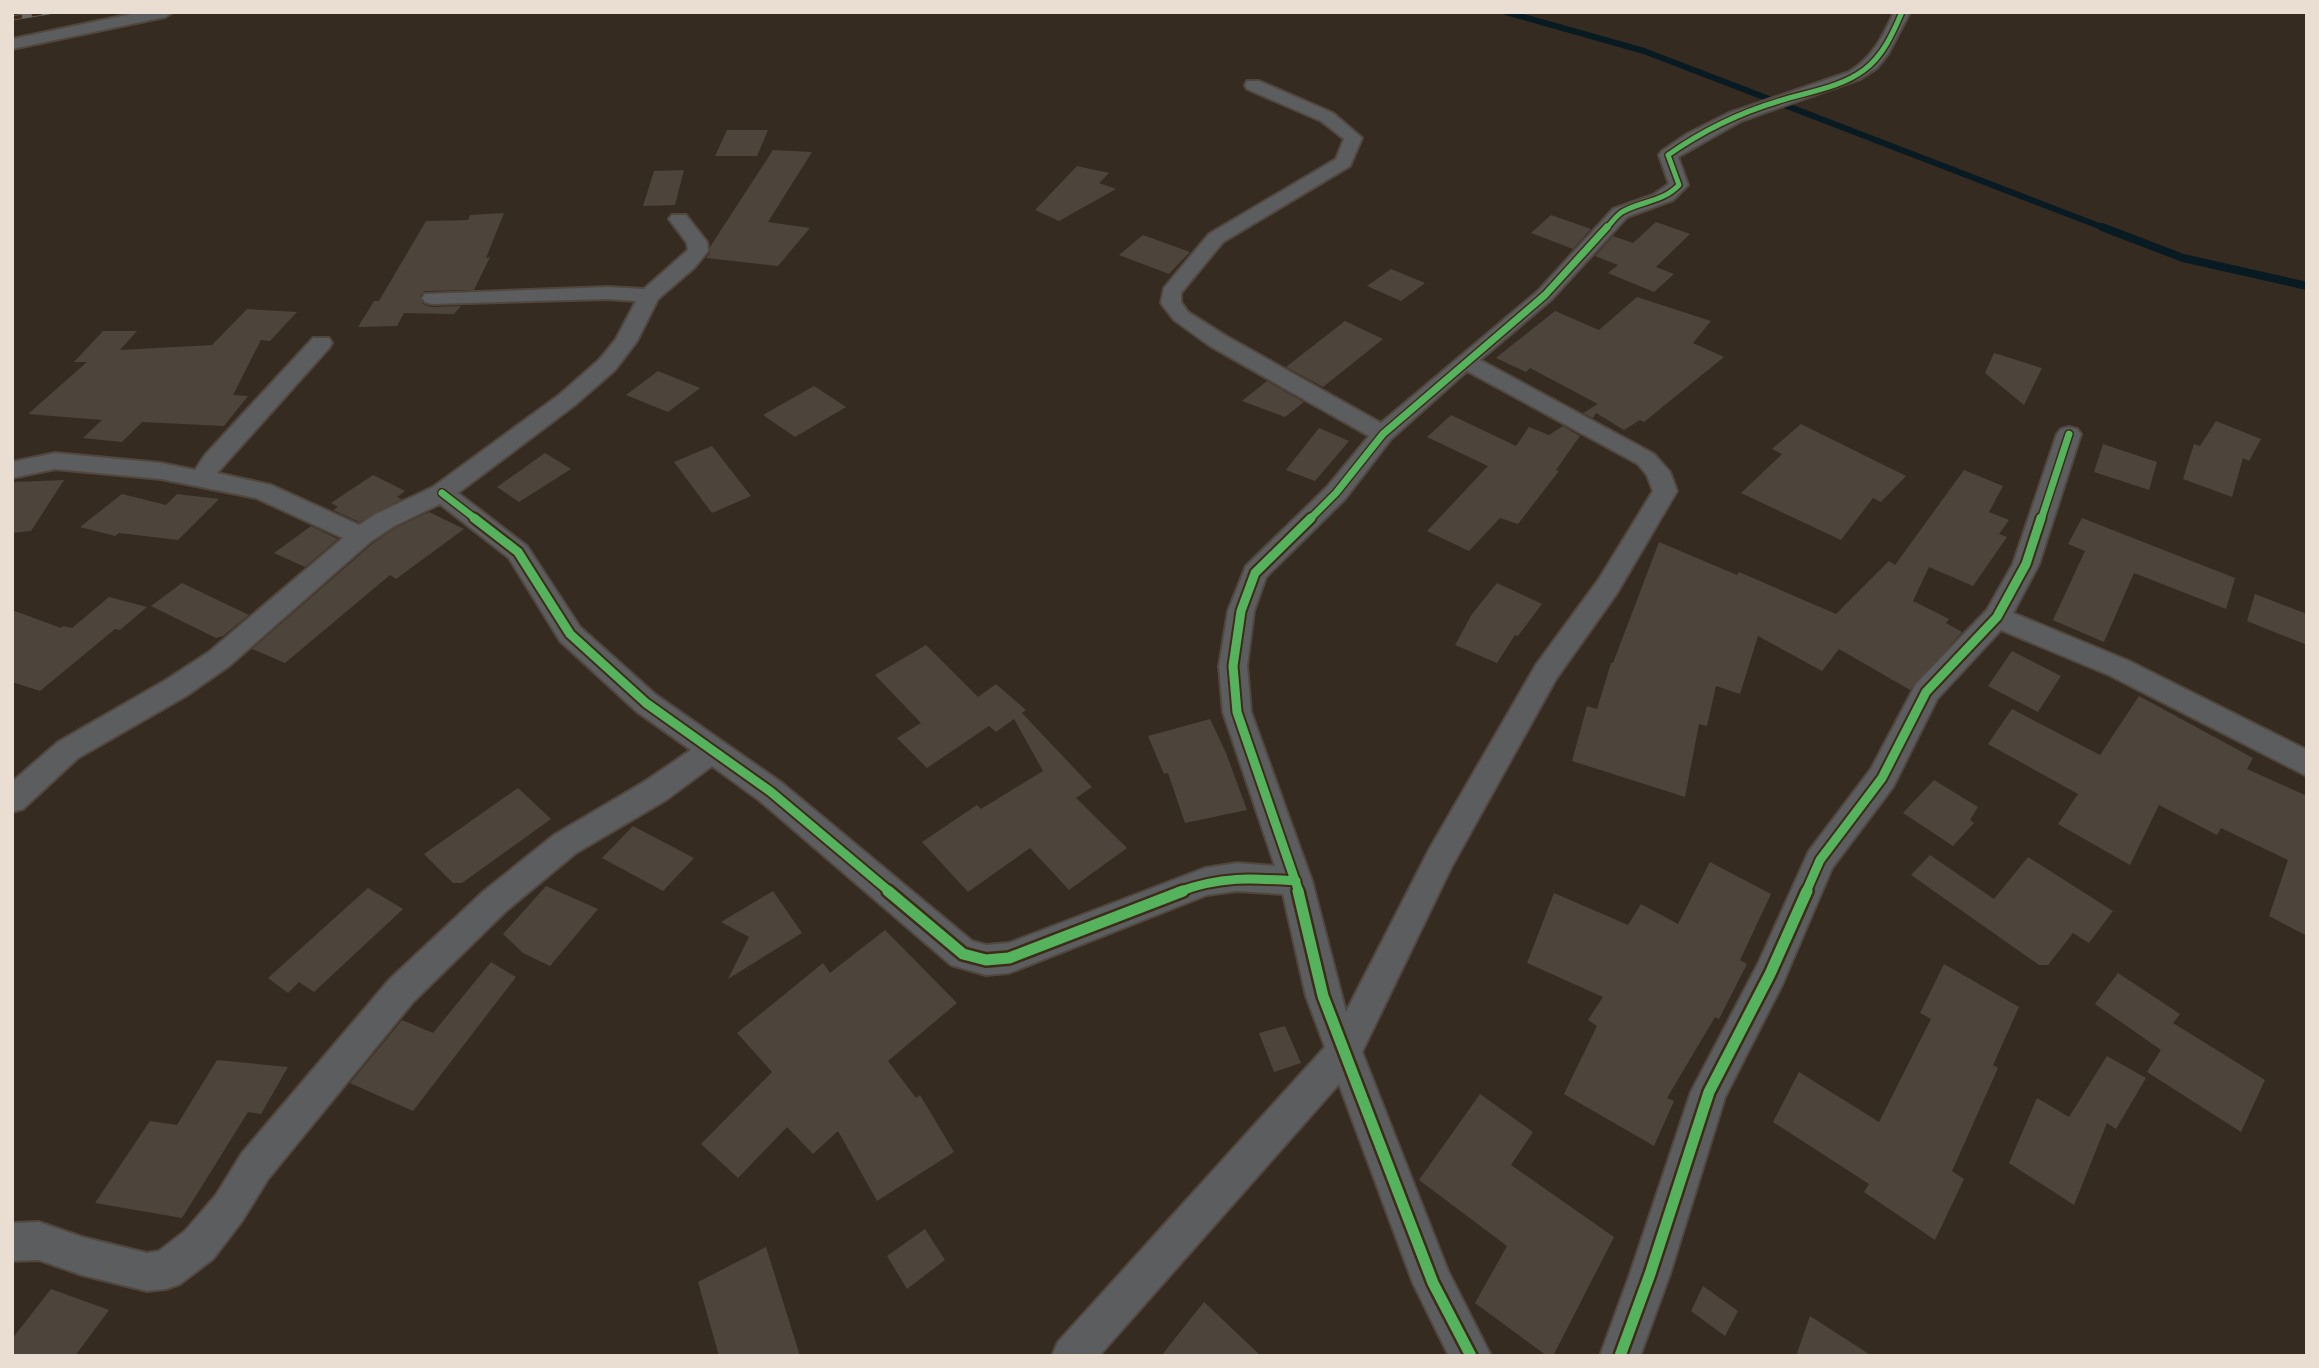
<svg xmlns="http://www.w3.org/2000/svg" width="2319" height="1368" viewBox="0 0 2319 1368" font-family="'PT Sans',sans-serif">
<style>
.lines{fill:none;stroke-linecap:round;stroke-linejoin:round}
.stream-far1{stroke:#081a22;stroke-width:6}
.stream{stroke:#081a22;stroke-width:8}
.building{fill:#4d443b}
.minor-casing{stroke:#51473e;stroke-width:4}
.minor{fill:#5b5d5e;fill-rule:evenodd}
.rail-casing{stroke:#696661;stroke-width:5}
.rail{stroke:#3e2b18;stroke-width:3.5;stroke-dasharray:10;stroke-linecap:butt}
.cycleway-far3-casing{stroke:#3e2b18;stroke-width:8}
.cycleway-far2-casing{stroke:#3e2b18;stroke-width:10}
.cycleway-far1-casing{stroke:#3e2b18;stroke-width:13}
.cycleway-casing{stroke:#3e2b18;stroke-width:16}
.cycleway-far3{stroke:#56b35d;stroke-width:5}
.cycleway-far2{stroke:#56b35d;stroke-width:7}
.cycleway-far1{stroke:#56b35d;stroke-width:9}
.cycleway{stroke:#56b35d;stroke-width:11}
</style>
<rect width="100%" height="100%" fill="#362b20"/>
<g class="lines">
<!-- stream-far1 -->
<path class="stream-far1" d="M 1506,12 L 1644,51 L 2107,229"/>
<!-- stream -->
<path class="stream" d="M 2102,227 L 2183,258 L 2307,286"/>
</g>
<!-- building -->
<g class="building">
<path d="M 727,130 L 768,130 L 757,156 L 715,156 Z"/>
<path d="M 773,150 L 812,152 L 768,222 L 810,228 L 778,266 L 706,258 L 710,253 L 710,247 Z"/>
<path d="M 1077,166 L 1109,173 L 1099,183 L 1116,189 L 1059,221 L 1035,210 Z"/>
<path d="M 684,170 L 675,205 L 643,206 L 654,171 Z"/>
<path d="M 504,213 L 486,258 L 490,257 L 474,290 L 425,291 L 420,296 L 423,304 L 431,307 L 461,306 L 454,314 L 404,313 L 397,326 L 358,327 L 374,301 L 379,301 L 426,221 L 468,220 L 470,215 Z"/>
<path d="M 1551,215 L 1591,229 L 1573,249 L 1531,233 Z"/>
<path d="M 1656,222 L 1690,234 L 1656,267 L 1674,274 L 1654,292 L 1608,273 L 1618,265 L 1595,256 L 1613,236 L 1633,243 Z"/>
<path d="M 1143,235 L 1190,252 L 1169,274 L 1119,255 Z"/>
<path d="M 1391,269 L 1425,283 L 1401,301 L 1367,286 Z"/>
<path d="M 1637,297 L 1711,321 L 1693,343 L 1724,357 L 1644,422 L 1640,420 L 1624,430 L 1596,413 L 1593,418 L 1583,413 L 1598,404 L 1530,368 L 1526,372 L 1496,358 L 1555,311 L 1599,330 Z"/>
<path d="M 247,309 L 297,312 L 270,341 L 261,340 L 233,395 L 248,396 L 224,426 L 142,422 L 122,442 L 83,438 L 102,420 L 28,414 L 87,362 L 74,362 L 103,331 L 137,331 L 120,350 L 212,345 Z"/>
<path d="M 1345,321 L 1383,339 L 1323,387 L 1286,367 Z"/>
<path d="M 1994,353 L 2042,368 L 2024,405 L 1985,373 Z"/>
<path d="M 658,371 L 700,388 L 668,412 L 626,395 Z"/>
<path d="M 1267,381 L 1304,402 L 1285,417 L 1242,401 Z"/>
<path d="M 814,386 L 846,407 L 795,437 L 763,415 Z"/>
<path d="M 1451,415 L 1516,446 L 1529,427 L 1549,435 L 1563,426 L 1580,436 L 1556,470 L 1559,471 L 1518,524 L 1500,518 L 1469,551 L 1427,531 L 1488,466 L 1427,437 Z"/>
<path d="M 2216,421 L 2261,439 L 2249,461 L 2243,458 L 2232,497 L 2183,479 L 2194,444 L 2200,446 Z"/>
<path d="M 1801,424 L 1906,476 L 1881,502 L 1873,498 L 1841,540 L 1741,493 L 1782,454 L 1772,449 Z"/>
<path d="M 1319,428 L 1349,441 L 1315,481 L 1286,470 Z"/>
<path d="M 2103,444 L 2157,462 L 2149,490 L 2094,472 Z"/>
<path d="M 712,446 L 751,496 L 712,513 L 674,462 Z"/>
<path d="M 545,453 L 571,469 L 519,502 L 497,487 Z"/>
<path d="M 1964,470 L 2003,486 L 1989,512 L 2009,520 L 1999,534 L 2007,537 L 1973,586 L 1929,567 L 1913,601 L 1949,619 L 1946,623 L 1962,632 L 1910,690 L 1839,649 L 1822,671 L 1758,636 L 1740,694 L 1716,686 L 1707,726 L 1699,724 L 1685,797 L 1572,761 L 1587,706 L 1597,709 L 1611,663 L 1613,663 L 1659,542 L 1737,575 L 1739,572 L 1836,614 L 1889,561 L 1895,565 Z"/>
<path d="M 373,475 L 405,491 L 397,497 L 402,499 L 359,522 L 333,510 L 338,507 L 331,503 Z"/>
<path d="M 64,480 L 31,531 L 12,533 L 12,482 Z"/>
<path d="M 122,494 L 166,505 L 177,494 L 219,499 L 178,540 L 119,533 L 115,536 L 80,527 Z"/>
<path d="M 429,512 L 464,529 L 396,579 L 390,575 L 285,663 L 252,649 L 372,544 L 395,528 Z"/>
<path d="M 2082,518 L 2235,578 L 2226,609 L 2134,573 L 2104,642 L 2053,620 L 2085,551 L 2068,544 Z"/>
<path d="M 311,526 L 338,539 L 305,567 L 274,553 Z"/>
<path d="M 182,583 L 249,615 L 223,636 L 216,638 L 151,606 Z"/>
<path d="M 1497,583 L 1542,604 L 1518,636 L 1515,635 L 1497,663 L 1455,645 L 1472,614 Z"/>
<path d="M 2255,594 L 2307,614 L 2307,645 L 2247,621 Z"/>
<path d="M 109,597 L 147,607 L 120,630 L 115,629 L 40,691 L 12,682 L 12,610 L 61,628 L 63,626 L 72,628 Z"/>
<path d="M 926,645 L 978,697 L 996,684 L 1026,710 L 1022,713 L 1092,787 L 1076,798 L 1127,848 L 1069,890 L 1030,848 L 968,892 L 922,842 L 977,805 L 981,809 L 1043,771 L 1014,719 L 996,732 L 989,726 L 927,768 L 897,738 L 921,723 L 875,675 Z"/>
<path d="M 2012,651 L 2061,676 L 2038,712 L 1988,686 Z"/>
<path d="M 2139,696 L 2253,758 L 2247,769 L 2307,796 L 2307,936 L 2269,916 L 2288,860 L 2221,828 L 2217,835 L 2159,805 L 2130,865 L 2058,824 L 2078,794 L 1988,744 L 2012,709 L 2100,755 Z"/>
<path d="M 1210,719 L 1226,753 L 1247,810 L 1185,823 L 1168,773 L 1164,774 L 1148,736 Z"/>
<path d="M 1934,780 L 1978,807 L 1970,820 L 1974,823 L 1953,846 L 1903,813 Z"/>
<path d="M 518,788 L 551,819 L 462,883 L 453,883 L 424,854 Z"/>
<path d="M 633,826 L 694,858 L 663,891 L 602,858 Z"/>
<path d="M 1930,855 L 1994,899 L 2028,857 L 2113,911 L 2089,943 L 2073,933 L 2048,965 L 2039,965 L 1911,875 Z"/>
<path d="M 1710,862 L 1771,894 L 1740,960 L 1747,964 L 1719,1019 L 1715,1017 L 1667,1098 L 1674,1101 L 1654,1146 L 1564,1094 L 1597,1026 L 1588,1020 L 1603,997 L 1527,963 L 1554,893 L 1628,925 L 1641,904 L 1678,924 Z"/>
<path d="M 546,886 L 598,909 L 550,966 L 523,953 L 503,934 Z"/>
<path d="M 368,888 L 403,909 L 314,992 L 299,982 L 288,993 L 268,978 Z"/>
<path d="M 773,891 L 802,933 L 728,979 L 749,937 L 721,922 Z"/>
<path d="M 885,930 L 957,1003 L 888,1061 L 916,1098 L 920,1095 L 954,1152 L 877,1201 L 838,1131 L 813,1154 L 787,1127 L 738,1178 L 701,1144 L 772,1072 L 737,1033 L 823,963 L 830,973 Z"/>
<path d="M 491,962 L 516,977 L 413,1111 L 350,1083 L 402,1020 L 433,1033 Z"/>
<path d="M 1944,964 L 2019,1007 L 1993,1065 L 1998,1068 L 1952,1171 L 1964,1179 L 1935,1240 L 1864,1192 L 1869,1184 L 1773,1122 L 1799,1072 L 1879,1122 L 1931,1019 L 1920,1013 Z"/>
<path d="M 2118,973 L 2180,1014 L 2173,1023 L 2265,1080 L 2241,1132 L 2147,1072 L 2161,1050 L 2095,1004 Z"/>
<path d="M 1285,1026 L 1301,1063 L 1274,1072 L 1259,1033 Z"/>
<path d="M 2107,1056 L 2146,1078 L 2116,1129 L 2107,1123 L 2074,1205 L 2009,1163 L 2037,1098 L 2069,1117 Z"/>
<path d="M 217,1060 L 288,1067 L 261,1114 L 248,1112 L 182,1218 L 95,1203 L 150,1121 L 177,1125 Z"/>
<path d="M 1480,1094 L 1533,1132 L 1511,1165 L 1614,1237 L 1553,1356 L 1547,1356 L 1475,1303 L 1507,1246 L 1419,1180 Z"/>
<path d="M 925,1229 L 945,1260 L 907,1289 L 887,1256 Z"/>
<path d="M 766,1247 L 800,1356 L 719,1356 L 698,1282 Z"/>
<path d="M 1703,1286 L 1738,1311 L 1725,1336 L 1691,1311 Z"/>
<path d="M 51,1289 L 109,1310 L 75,1356 L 12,1356 L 12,1339 Z"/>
<path d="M 1204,1302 L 1261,1356 L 1161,1356 Z"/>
<path d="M 1810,1316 L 1872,1356 L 1796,1356 Z"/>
</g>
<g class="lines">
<defs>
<g id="minor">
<path d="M 141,12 L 173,12 L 165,17 L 12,49 L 12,39 Z"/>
<path d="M 1894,12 L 1910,12 L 1888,54 L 1877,68 L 1860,79 L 1741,121 L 1678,157 L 1688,185 L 1673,200 L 1627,217 L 1552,299 L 1480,360 L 1654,454 L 1670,472 L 1677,491 L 1617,593 L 1556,679 L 1452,866 L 1362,1052 L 1448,1271 L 1491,1356 L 1449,1356 L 1413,1283 L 1339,1084 L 1099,1356 L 1052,1356 L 1058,1342 L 1325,1047 L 1306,996 L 1283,894 L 1237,891 L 1207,895 L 1009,973 L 986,975 L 951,965 L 760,801 L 712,766 L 666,800 L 576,853 L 506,911 L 413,1002 L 268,1179 L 242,1221 L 213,1259 L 180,1284 L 166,1289 L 147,1291 L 82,1275 L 39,1260 L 12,1261 L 12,1223 L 39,1222 L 82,1237 L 147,1253 L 159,1251 L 185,1231 L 216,1195 L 242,1153 L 389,980 L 484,891 L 554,835 L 644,782 L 691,750 L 636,711 L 560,641 L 509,558 L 440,504 L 394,526 L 370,542 L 229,666 L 186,696 L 78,758 L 23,809 L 12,812 L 12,782 L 58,742 L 166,680 L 209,652 L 343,538 L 256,498 L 161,479 L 55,469 L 12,478 L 12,462 L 55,453 L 161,463 L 195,470 L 205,455 L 313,338 L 329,338 L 332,343 L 329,348 L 217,473 L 271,485 L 359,525 L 376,514 L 433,487 L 559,395 L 599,360 L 616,339 L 636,301 L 608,299 L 432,304 L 425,302 L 422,298 L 425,294 L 608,287 L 644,289 L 688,250 L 687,243 L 669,219 L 672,215 L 686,215 L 707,242 L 708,251 L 694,268 L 658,299 L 637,341 L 615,370 L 575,405 L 458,493 L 527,546 L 580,627 L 656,695 L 782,783 L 972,941 L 986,945 L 1009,943 L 1205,868 L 1237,863 L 1275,866 L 1223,712 L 1219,666 L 1228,611 L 1246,566 L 1327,487 L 1369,436 L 1210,346 L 1174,320 L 1161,303 L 1164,288 L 1209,234 L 1336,159 L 1344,139 L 1321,121 L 1247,89 L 1245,85 L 1247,81 L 1259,81 L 1333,113 L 1362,138 L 1350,166 L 1223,242 L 1181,293 L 1181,302 L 1188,312 L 1226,336 L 1381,423 L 1538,291 L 1613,209 L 1653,195 L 1669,184 L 1659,155 L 1662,151 L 1687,134 L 1729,113 L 1849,72 C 1872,58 1883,37 1894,12 ZM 1467,371 L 1638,464 L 1647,475 L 1653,491 L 1599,579 L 1536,665 L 1430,848 L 1346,1012 L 1312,881 L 1251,712 L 1247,666 L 1254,611 L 1266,577 L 1345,499 L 1391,439 Z"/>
<path d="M 2069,427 L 2077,429 L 2081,434 L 2039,564 L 2013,613 L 2129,661 L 2307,750 L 2307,776 L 2109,675 L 2001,630 L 1937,699 L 1893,787 L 1832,868 L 1782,985 L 1725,1097 L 1670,1274 L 1640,1356 L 1600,1356 L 1630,1274 L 1691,1092 L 1758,964 L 1809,851 L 1871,769 L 1916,684 L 1987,610 L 2013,564 L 2057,434 L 2061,429 Z"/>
</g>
</defs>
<!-- minor casing -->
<use href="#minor" class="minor-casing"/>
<!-- minor -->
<use href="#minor" class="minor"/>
<defs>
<path id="rail" d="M 12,18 L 49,12"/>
</defs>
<!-- rail casing -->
<use href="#rail" class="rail-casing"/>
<!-- rail -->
<use href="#rail" class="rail"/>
<defs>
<path id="cycleway-far3" d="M 1606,229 C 1611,223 1616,216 1622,212 C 1641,201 1663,202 1679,185 L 1668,155 C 1702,131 1739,113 1779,101 C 1807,92 1840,88 1864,70 C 1883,56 1893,33 1902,12"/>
<g id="cycleway-far2">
<path d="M 442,493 L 477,520"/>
<path d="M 1309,520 L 1336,493 L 1383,434 L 1545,295 L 1607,227"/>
<path d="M 2041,520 L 2069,434"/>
</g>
<g id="cycleway-far1">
<path d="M 474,518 L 518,552 L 570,634 L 646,703 L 771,792 L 890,892"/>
<path d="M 1178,892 C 1221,876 1251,878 1296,881"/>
<path d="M 1299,892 L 1237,712 L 1233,666 L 1241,611 L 1255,573 L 1311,518"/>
<path d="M 1806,892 L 1820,860 L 1882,778 L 1926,692 L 1997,617 L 2026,564 L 2041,518"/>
</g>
<g id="cycleway">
<path d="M 888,891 L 963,954 L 986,960 L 1009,958 L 1183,891"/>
<path d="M 1298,891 L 1323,996 L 1433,1283 L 1471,1356"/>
<path d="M 1620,1356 L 1650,1274 L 1709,1092 L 1770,974 L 1807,891"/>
</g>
</defs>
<!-- cycleway-far3 casing -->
<use href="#cycleway-far3" class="cycleway-far3-casing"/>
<!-- cycleway-far2 casing -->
<use href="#cycleway-far2" class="cycleway-far2-casing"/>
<!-- cycleway-far1 casing -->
<use href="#cycleway-far1" class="cycleway-far1-casing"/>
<!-- cycleway casing -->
<use href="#cycleway" class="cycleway-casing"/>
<!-- cycleway-far3 -->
<use href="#cycleway-far3" class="cycleway-far3"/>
<!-- cycleway-far2 -->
<use href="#cycleway-far2" class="cycleway-far2"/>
<!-- cycleway-far1 -->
<use href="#cycleway-far1" class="cycleway-far1"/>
<!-- cycleway -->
<use href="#cycleway" class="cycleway"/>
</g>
<!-- border -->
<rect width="2319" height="1368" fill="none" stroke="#eaddd2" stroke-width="28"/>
</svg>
